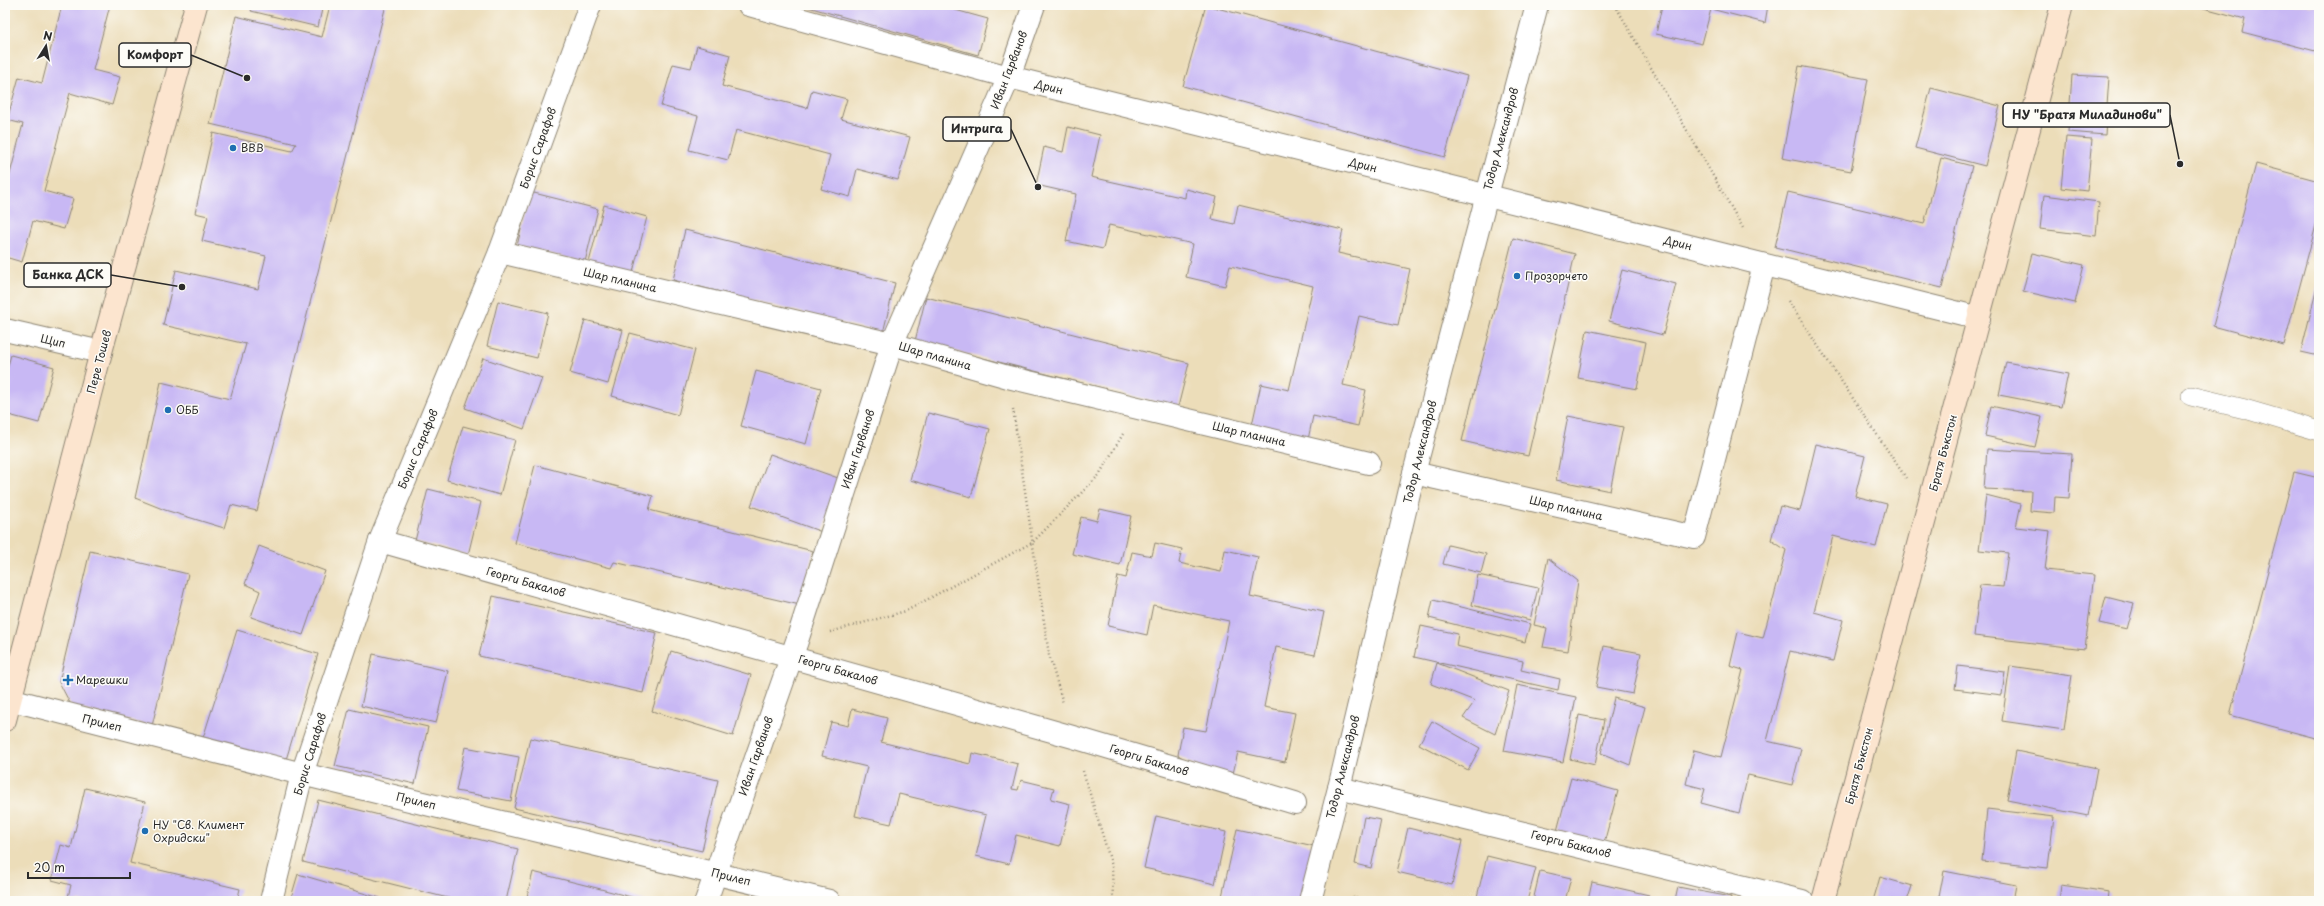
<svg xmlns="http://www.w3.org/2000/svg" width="2324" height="906" viewBox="0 0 2324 906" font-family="'Playpen Sans',sans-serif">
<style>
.building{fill:#c8b8f4}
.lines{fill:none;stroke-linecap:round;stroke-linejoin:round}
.lane-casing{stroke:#8c8472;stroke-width:20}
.street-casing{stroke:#8c8472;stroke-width:24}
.secondary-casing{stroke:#8c8472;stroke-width:24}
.path{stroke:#8c8472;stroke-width:2.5;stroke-dasharray:1 3;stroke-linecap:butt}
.lane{stroke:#fff;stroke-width:19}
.street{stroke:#fff;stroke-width:22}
.secondary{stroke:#fce5cf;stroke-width:22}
.poi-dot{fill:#1f6fb2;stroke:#fdfcf7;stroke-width:1.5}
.labels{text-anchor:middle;stroke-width:3;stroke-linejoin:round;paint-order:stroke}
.street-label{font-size:11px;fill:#2b2b2b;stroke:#fdfcf7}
.poi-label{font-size:11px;fill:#2b2b2b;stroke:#fdfcf7;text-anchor:start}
.leader{fill:none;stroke:#2b2b2b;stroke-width:1.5}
.callout-dot{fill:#2b2b2b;stroke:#fdfcf7;stroke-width:1.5}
.callout{fill:#fdfcf7;stroke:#2b2b2b;stroke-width:1.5}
.callout-label{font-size:12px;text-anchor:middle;font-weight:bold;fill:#2b2b2b}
</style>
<rect width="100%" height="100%" fill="#fdfcf7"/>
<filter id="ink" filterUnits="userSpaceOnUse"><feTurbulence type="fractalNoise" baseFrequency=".025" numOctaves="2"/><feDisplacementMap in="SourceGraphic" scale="8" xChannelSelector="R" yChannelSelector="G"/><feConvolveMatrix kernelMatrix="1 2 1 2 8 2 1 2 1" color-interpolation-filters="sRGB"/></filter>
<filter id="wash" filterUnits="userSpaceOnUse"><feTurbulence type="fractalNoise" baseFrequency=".012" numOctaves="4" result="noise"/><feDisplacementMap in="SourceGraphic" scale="16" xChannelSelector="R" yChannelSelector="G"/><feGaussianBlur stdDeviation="0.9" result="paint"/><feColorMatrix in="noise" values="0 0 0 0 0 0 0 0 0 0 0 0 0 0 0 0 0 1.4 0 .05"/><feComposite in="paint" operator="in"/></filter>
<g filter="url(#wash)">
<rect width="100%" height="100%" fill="#ecddb9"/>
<g id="blocks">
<!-- building -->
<g class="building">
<path d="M 62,5 L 110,5 L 93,70 L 120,77 L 112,105 L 70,93 L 44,191 L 73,199 L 64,229 L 33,221 L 22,262 L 5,257 L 5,193 L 23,124 L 7,120 L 19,77 L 42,83 Z"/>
<path d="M 253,5 L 323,5 L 318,27 L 251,11 Z"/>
<path d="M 330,5 L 386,5 L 257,511 L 231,505 L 224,528 L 165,510 L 135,498 L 161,382 L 230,399 L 246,344 L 163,325 L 176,270 L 258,289 L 266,256 L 202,241 L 208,216 L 195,213 L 213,133 L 292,151 L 296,144 L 210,124 L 236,16 L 322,37 Z"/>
<path d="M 801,5 L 937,5 L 988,19 L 978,55 Z"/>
<path d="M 1206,5 L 1467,76 L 1445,157 L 1183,86 Z"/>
<path d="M 1662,5 L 1768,5 L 1765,23 L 1711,9 L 1702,44 L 1656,34 Z"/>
<path d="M 2193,5 L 2319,5 L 2319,52 L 2242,32 L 2245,19 Z"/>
<path d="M 697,46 L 730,55 L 722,86 L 807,108 L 812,90 L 847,99 L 841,119 L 910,137 L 898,180 L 857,169 L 850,197 L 821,189 L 830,155 L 736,130 L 728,160 L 689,150 L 698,116 L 661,106 L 673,64 L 691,68 Z"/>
<path d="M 1799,66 L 1868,79 L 1851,171 L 1782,158 Z"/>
<path d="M 2072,75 L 2109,77 L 2105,135 L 2068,132 Z"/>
<path d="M 1931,88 L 2000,106 L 1985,166 L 1915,148 Z"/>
<path d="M 1068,127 L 1100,135 L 1091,177 L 1185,198 L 1186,189 L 1217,197 L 1212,219 L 1234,224 L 1238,205 L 1343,230 L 1338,253 L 1410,269 L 1398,325 L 1359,316 L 1343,385 L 1366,390 L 1358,426 L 1313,416 L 1305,454 L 1252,425 L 1261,384 L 1289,390 L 1313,286 L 1230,266 L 1225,286 L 1186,277 L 1193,244 L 1109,225 L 1103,249 L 1066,241 L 1076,194 L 1036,185 L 1044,147 L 1063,152 Z"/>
<path d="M 2066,137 L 2092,139 L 2087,191 L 2061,188 Z"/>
<path d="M 1941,158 L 1972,166 L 1942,288 L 1775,247 L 1788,192 L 1924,224 Z"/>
<path d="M 2256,164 L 2319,181 L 2319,214 L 2284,345 L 2213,326 Z"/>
<path d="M 530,192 L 598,209 L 585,262 L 517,246 Z"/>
<path d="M 2044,195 L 2099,202 L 2096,236 L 2040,229 Z"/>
<path d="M 604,205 L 647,217 L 632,276 L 588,266 Z"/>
<path d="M 685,230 L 895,283 L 883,333 L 673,280 Z"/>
<path d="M 1513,238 L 1575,254 L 1528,456 L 1462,441 Z"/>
<path d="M 2032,253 L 2084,265 L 2075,303 L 2023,291 Z"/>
<path d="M 1622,270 L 1676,284 L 1663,335 L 1609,321 Z"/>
<path d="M 2318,283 L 2319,283 L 2319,356 L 2301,352 Z"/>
<path d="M 926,297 L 1189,363 L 1178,407 L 915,341 Z"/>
<path d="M 498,301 L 548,313 L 537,358 L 487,346 Z"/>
<path d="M 585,320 L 623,330 L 608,384 L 570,373 Z"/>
<path d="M 1587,330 L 1646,342 L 1637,389 L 1578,378 Z"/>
<path d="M 630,333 L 695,350 L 678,415 L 612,396 Z"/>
<path d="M 11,355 L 54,367 L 39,423 L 5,414 L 5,376 Z"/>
<path d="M 483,358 L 542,378 L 524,429 L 465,408 Z"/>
<path d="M 2006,362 L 2068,374 L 2061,407 L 1999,395 Z"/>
<path d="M 756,371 L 821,388 L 806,444 L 741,426 Z"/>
<path d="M 1991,406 L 2042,417 L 2035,447 L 1985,436 Z"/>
<path d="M 928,413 L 990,429 L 971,497 L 910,480 Z"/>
<path d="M 1568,416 L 1623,427 L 1610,491 L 1556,480 Z"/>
<path d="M 463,426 L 515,440 L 500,495 L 447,480 Z"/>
<path d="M 1816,444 L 1865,456 L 1855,496 L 1887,504 L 1876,547 L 1833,536 L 1814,612 L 1843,620 L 1833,661 L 1790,651 L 1767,741 L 1801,749 L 1792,785 L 1748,775 L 1739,813 L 1701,803 L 1705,789 L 1686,784 L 1694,750 L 1721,757 L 1743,670 L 1730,666 L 1738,632 L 1763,638 L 1786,550 L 1771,540 L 1780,506 L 1800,511 Z"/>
<path d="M 1987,449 L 2072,454 L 2069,498 L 2055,497 L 2054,513 L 2030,511 L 2031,491 L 1984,489 Z"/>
<path d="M 770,454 L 841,479 L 822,532 L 751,506 Z"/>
<path d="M 535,465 L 653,496 L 649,510 L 813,551 L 800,605 L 614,562 L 611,568 L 515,543 Z"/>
<path d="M 2294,472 L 2319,478 L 2319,739 L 2230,715 Z"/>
<path d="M 428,489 L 481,502 L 468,555 L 415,541 Z"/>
<path d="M 1986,495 L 2021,504 L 2016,527 L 2050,531 L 2045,570 L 2094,575 L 2085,649 L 1974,636 L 1980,585 L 2003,587 L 2008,553 L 1979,550 Z"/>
<path d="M 1100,509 L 1131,516 L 1120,565 L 1072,554 L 1081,517 L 1097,521 Z"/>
<path d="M 1155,543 L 1182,549 L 1179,563 L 1221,572 L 1225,550 L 1258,557 L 1250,596 L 1324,612 L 1315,655 L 1276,647 L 1264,707 L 1295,713 L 1285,762 L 1238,752 L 1230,787 L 1178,755 L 1183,727 L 1206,731 L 1229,621 L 1153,605 L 1147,635 L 1108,626 L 1118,576 L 1126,578 L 1132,552 L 1152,556 Z"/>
<path d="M 1448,545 L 1486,554 L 1481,573 L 1443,564 Z"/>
<path d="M 259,546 L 325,571 L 303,635 L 251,617 L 260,591 L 245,584 Z"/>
<path d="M 90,551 L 188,574 L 152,726 L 72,707 L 59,682 Z"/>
<path d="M 1548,558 L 1578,581 L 1568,651 L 1543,647 L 1547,628 L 1534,625 Z"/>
<path d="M 1478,575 L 1538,588 L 1530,620 L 1472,605 Z"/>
<path d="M 493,596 L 657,633 L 643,693 L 479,656 Z"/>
<path d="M 2106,597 L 2134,604 L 2127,629 L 2099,623 Z"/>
<path d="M 1433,600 L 1530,624 L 1525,642 L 1429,618 Z"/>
<path d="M 1421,626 L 1458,634 L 1456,646 L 1523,661 L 1521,670 L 1560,679 L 1558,690 L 1414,657 Z"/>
<path d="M 237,630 L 318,654 L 285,763 L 203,738 Z"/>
<path d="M 1604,646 L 1641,653 L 1633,694 L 1596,687 Z"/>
<path d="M 671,651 L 751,675 L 733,736 L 652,711 Z"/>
<path d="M 373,654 L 448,671 L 436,723 L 361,706 Z"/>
<path d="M 1437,663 L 1509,691 L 1495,734 L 1463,718 L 1475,701 L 1431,684 Z"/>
<path d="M 1958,666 L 2005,672 L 2002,695 L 1955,689 Z"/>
<path d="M 2010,666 L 2072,675 L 2064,730 L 2002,721 Z"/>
<path d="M 1517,685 L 1576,697 L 1563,762 L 1504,751 Z"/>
<path d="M 1614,698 L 1645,707 L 1630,765 L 1601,753 Z"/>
<path d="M 349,709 L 428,727 L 415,784 L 335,766 Z"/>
<path d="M 852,709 L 887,718 L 881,742 L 970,764 L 972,753 L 1018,764 L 1012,789 L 1018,790 L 1021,780 L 1054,788 L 1051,799 L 1070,804 L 1060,846 L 1016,835 L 1009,864 L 976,856 L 986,815 L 899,794 L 891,824 L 855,816 L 867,767 L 822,756 L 831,722 L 848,726 Z"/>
<path d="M 1579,715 L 1604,720 L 1595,765 L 1570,759 Z"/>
<path d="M 1432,721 L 1480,748 L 1468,770 L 1419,744 Z"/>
<path d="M 530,738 L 718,780 L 702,851 L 514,808 Z"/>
<path d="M 465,747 L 519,757 L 511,801 L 456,791 Z"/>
<path d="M 2016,751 L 2097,768 L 2088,816 L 2007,800 Z"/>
<path d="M 1571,778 L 1618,791 L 1604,843 L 1557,831 Z"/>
<path d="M 85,788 L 145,802 L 130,863 L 240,889 L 237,901 L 67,901 L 71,885 L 52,880 L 61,845 L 71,848 Z"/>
<path d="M 318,800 L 518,849 L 506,901 L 460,901 L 303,862 Z"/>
<path d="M 1987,809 L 2054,817 L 2048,868 L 1982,861 Z"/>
<path d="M 1156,816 L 1226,832 L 1215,884 L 1144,868 Z"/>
<path d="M 1364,817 L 1381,820 L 1371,868 L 1355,864 Z"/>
<path d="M 1408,828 L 1462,841 L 1452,885 L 1397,872 Z"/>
<path d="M 1237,829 L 1314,846 L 1302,901 L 1221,901 Z"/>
<path d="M 1487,856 L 1536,868 L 1527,901 L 1476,901 Z"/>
<path d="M 1540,871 L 1571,878 L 1565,901 L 1533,901 Z"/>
<path d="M 1944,871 L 2016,885 L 2013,901 L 1960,901 L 1939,897 Z"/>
<path d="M 533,872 L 597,888 L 646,901 L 526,901 Z"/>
<path d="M 298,874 L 380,898 L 379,901 L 290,901 Z"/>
<path d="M 1880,877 L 1912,886 L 1907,901 L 1873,901 Z"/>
<path d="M 1592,882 L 1649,895 L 1647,901 L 1588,901 Z"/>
<path d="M 2061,885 L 2109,892 L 2108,901 L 2059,901 Z"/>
<path d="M 1678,887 L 1731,897 L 1730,901 L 1675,901 Z"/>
<path d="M 1352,897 L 1371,900 L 1371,901 L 1351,901 Z"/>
</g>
</g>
</g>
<g filter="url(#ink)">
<use href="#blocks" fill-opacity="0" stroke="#8c8472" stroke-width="1"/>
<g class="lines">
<defs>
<path id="lane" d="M 2191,396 L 2245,409 L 2319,431"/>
<g id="street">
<path d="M 749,5 L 1009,77 L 1979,318"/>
<path d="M 500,252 L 892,344 L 1008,377 L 1369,463"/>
<path d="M 5,330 L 101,352"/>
<path d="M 1414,473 L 1694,537 L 1764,265"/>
<path d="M 380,541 L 1073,737 L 1295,803"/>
<path d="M 5,698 L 302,774 L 829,901"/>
<path d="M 1339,788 L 1802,901"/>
<path d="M 271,901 L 302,774 L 380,541 L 500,252 L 590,5"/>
<path d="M 706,901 L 797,641 L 892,344 L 1009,77 L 1034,5"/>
<path d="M 1310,901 L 1339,788 L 1414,473 L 1537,5"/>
</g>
<g id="secondary">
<path d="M 5,720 L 101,352 L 196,5"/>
<path d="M 1823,901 L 2062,5"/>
</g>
</defs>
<!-- lane casing -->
<use href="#lane" class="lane-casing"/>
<!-- street casing -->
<use href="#street" class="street-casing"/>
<!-- secondary casing -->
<use href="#secondary" class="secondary-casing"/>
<!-- path -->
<g class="path">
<path d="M 1615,5 L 1743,228"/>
<path d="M 1788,301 L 1906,478"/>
<path d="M 1013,409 L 1049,655 L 1063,703"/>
<path d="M 830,632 L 906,611 L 1033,542 L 1099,475 L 1123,434"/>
<path d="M 1083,771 L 1112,866 L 1113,901"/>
</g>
<!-- lane -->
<use href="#lane" class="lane"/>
<!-- street -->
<use href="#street" class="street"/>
<!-- secondary -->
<use href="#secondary" class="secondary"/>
</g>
</g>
<!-- markers -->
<g class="poi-dot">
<circle cx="233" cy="148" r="4"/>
<circle cx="1517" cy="276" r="4"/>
<circle cx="168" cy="410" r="4"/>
<path d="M66 674h4v4h4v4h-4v4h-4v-4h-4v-4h4z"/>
<circle cx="145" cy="831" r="4"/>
</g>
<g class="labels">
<!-- street labels -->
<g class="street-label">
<text transform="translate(1009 70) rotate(-69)" y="4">Иван Гарванов</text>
<text transform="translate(1049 87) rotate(14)" y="4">Дрин</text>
<text transform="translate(1501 139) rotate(-75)" y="4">Тодор Александров</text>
<text transform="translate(538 148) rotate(-70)" y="4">Борис Сарафов</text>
<text transform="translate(1363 165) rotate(14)" y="4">Дрин</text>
<text transform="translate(1678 243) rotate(14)" y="4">Дрин</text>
<text transform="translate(620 280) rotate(13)" y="4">Шар планина</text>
<text transform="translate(53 341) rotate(13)" y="4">Щип</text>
<text transform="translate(935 356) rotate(16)" y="4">Шар планина</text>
<text transform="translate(99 362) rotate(-75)" y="4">Пере Тошев</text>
<text transform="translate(1249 434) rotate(13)" y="4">Шар планина</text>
<text transform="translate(418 449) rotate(-67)" y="4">Борис Сарафов</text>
<text transform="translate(858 449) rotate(-72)" y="4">Иван Гарванов</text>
<text transform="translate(1420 452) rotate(-76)" y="4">Тодор Александров</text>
<text transform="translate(1943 453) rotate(-75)" y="4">Братя Бъкстон</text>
<text transform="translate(1566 508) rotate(13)" y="4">Шар планина</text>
<text transform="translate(526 582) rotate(16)" y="4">Георги Бакалов</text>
<text transform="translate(838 670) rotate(16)" y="4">Георги Бакалов</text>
<text transform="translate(102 723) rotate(14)" y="4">Прилеп</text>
<text transform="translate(310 754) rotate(-73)" y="4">Борис Сарафов</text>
<text transform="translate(756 756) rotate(-71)" y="4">Иван Гарванов</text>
<text transform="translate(1149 760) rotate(17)" y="4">Георги Бакалов</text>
<text transform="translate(1859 766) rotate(-75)" y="4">Братя Бъкстон</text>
<text transform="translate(1343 767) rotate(-76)" y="4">Тодор Александров</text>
<text transform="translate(416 801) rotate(13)" y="4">Прилеп</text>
<text transform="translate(1571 844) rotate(14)" y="4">Георги Бакалов</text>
<text transform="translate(731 877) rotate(14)" y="4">Прилеп</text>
</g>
<!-- poi labels -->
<g class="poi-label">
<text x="241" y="152">BBB</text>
<text x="1525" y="280">Прозорчето</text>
<text x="176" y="414">ОББ</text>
<text x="76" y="684">Марешки</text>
<text x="153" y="829">НУ "Св. Климент<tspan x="153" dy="13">Охридски"</tspan></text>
</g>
</g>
<!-- callouts -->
<path class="leader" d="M247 78L191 55M2180 164L2170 115M1038 187L1011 129M182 287L111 275"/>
<g class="callout-dot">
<circle cx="247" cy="78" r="4"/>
<circle cx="2180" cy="164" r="4"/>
<circle cx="1038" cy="187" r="4"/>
<circle cx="182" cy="287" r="4"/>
</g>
<g class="callout">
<rect x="119" y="43" width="72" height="24" rx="4"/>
<rect x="2003" y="103" width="167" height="24" rx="4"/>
<rect x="943" y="117" width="68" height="24" rx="4"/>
<rect x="24" y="263" width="87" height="24" rx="4"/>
</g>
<g class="callout-label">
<text x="155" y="59">Комфорт</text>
<text x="2087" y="119">НУ "Братя Миладинови"</text>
<text x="977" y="133">Интрига</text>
<text x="68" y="279">Банка ДСК</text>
</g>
<!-- margin -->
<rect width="2324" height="906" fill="none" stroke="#fdfcf7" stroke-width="20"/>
<!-- north arrow -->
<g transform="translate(46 46) rotate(11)" stroke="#fdfcf7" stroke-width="3" paint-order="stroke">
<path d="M0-3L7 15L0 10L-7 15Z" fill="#2b2b2b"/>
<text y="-6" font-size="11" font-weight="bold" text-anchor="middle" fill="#2b2b2b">N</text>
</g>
<!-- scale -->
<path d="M28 872v6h102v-6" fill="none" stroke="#2b2b2b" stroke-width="2"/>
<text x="34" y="872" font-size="12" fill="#2b2b2b" stroke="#fdfcf7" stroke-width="3" paint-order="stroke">20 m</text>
</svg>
